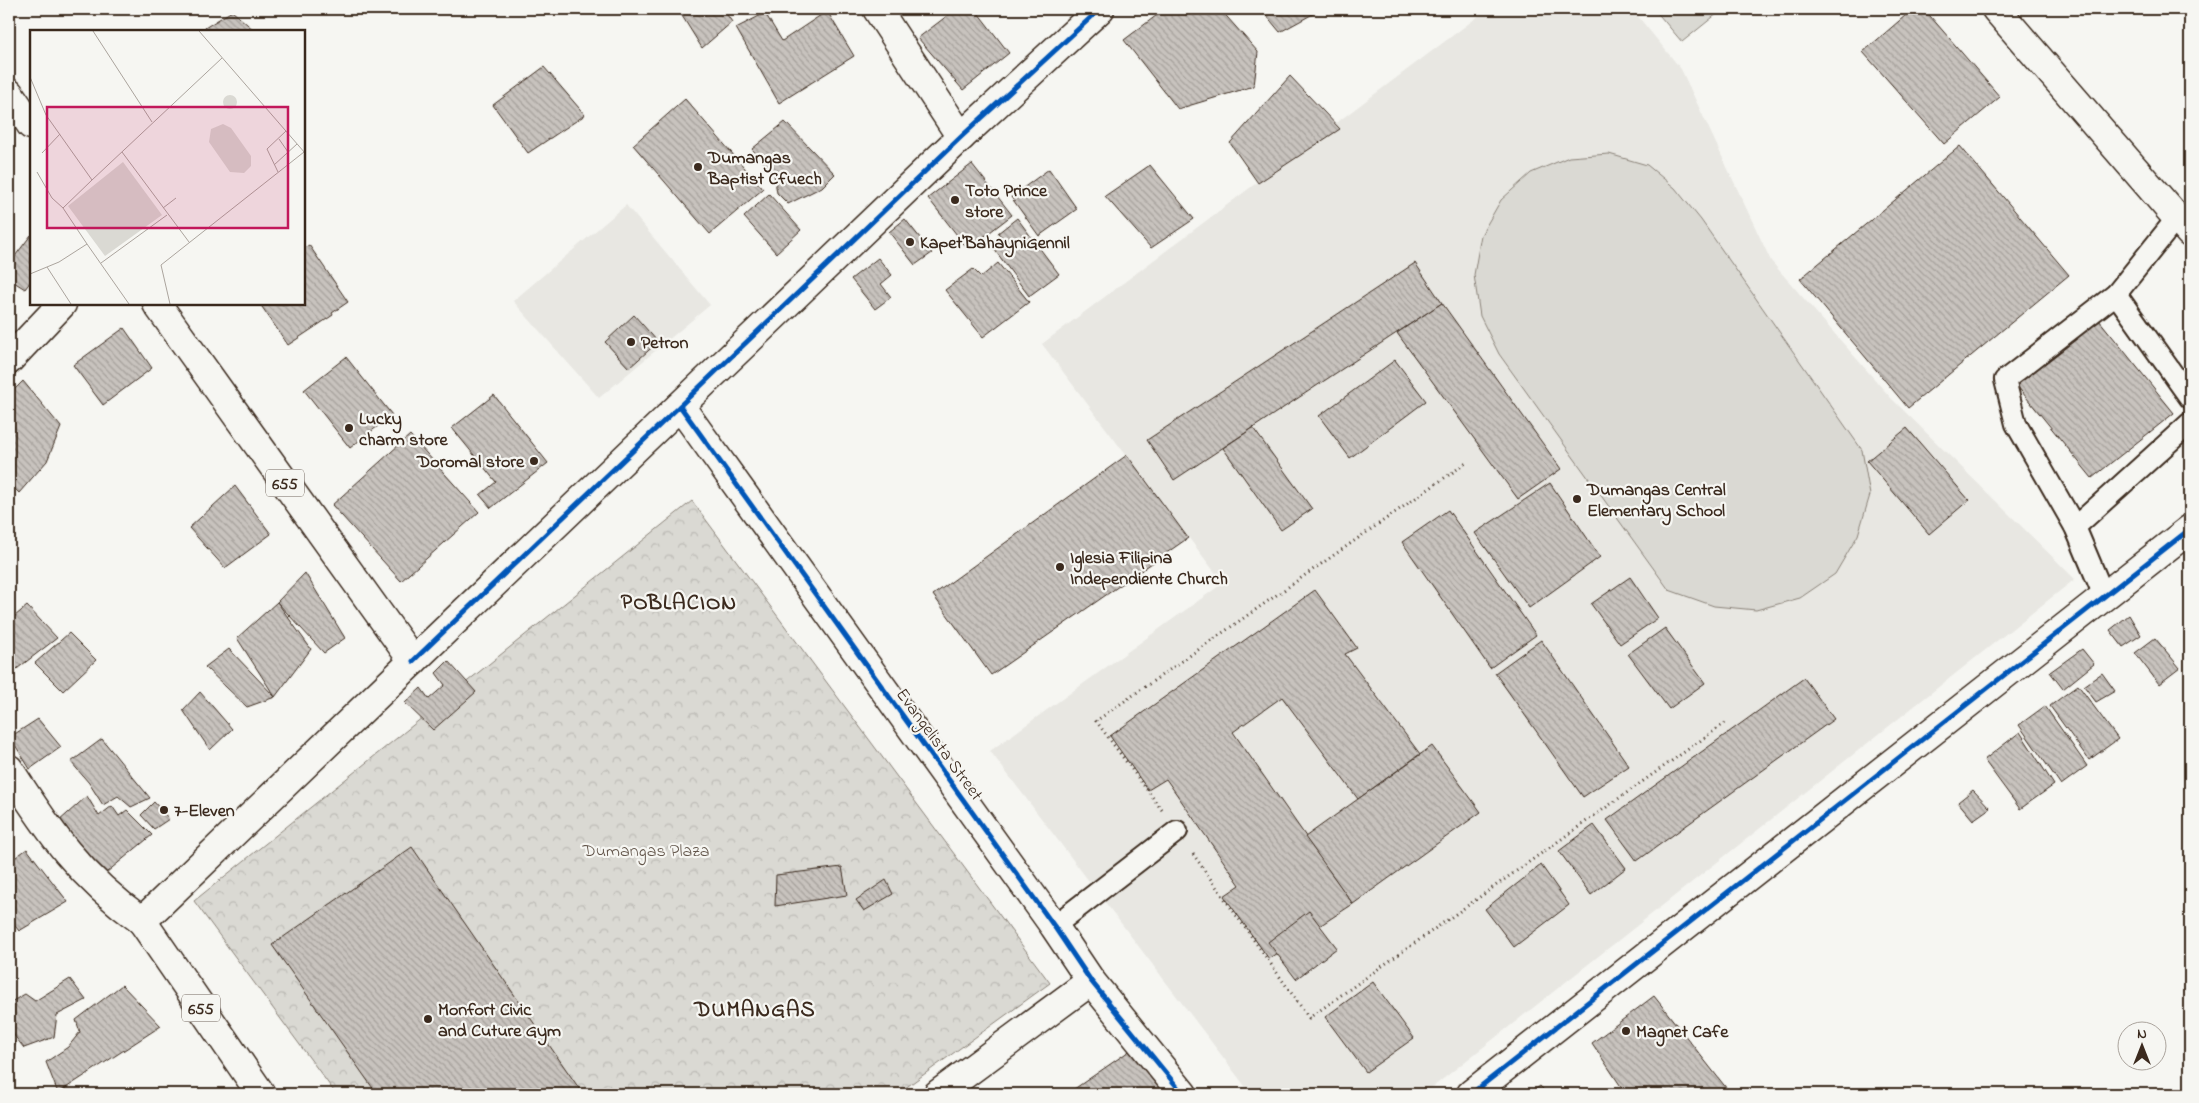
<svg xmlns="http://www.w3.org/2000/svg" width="2199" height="1103" viewBox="0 0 2199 1103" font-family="'Indie Flower',sans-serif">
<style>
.built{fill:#e8e7e2}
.grass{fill:#dad9d3;stroke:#8a8278}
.forest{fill:url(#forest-crowns);stroke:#8a8278}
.building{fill:url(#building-back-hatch);stroke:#3b2a1e}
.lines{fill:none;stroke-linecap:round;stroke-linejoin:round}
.service-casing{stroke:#3b2a1e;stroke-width:24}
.minor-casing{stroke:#3b2a1e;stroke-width:31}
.tertiary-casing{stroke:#3b2a1e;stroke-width:31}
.primary-casing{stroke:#3b2a1e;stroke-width:31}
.path{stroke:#3b2a1e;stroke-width:3;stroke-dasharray:1 4;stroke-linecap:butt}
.service{stroke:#f6f6f2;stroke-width:20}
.minor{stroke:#f6f6f2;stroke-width:28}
.tertiary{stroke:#f6f6f2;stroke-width:28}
.primary{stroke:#f6f6f2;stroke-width:28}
.cycleway-casing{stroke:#f6f6f2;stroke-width:8}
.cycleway{stroke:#0057b8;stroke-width:5}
.poi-dot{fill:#3b2a1e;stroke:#f6f6f2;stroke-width:2}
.labels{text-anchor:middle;stroke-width:4.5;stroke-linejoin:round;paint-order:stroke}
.shield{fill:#f6f6f2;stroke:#73675e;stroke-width:1}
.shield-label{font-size:16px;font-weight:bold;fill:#3b2a1e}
.poi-label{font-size:18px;font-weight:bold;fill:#3b2a1e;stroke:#f6f6f2;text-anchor:start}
.street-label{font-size:18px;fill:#3b2a1e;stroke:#f6f6f2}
.park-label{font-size:18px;fill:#63564b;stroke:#f6f6f2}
.district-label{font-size:22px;font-weight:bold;letter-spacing:1px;fill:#3b2a1e;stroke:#f6f6f2}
.inset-road{fill:none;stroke:#aba49d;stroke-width:1}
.view{fill:#c2185b;fill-opacity:0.15;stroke:#c2185b;stroke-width:2.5}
.inset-edge{fill:none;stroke:#3b2a1e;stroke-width:2.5}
</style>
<defs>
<pattern id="forest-crowns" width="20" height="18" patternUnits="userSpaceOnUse" patternTransform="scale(1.25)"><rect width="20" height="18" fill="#dad9d3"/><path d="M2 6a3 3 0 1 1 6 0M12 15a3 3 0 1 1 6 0" fill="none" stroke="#bcbab5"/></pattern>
<pattern id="building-back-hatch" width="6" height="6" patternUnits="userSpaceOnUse" patternTransform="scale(1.25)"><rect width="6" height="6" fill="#c8c3be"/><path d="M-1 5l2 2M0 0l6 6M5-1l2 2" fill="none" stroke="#a49f9a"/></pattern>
</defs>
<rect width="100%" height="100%" fill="#f6f6f2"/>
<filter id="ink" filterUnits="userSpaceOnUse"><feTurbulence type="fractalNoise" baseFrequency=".02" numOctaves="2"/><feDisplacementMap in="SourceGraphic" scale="10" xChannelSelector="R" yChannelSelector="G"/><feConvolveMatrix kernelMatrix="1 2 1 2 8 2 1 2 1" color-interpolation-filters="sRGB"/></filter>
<g filter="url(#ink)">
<!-- built -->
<g class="built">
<path d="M 1488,9 L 1632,9 L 1681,69 L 1771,261 L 1891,398 L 2075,579 L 1424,1094 L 1251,1094 L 990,751 L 1223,583 L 1042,344 Z"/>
<path d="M 626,205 L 710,305 L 599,398 L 513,301 Z"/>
</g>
<!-- grass -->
<g class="grass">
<path d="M 1654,9 L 1723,9 L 1682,42 Z"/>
<path d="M 1609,154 L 1647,165 L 1675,188 L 1701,220 L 1862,450 L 1870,495 L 1858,535 L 1835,574 L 1800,598 L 1756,610 L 1714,606 L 1669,590 L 1499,354 L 1480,316 L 1474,275 L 1481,235 L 1501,200 L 1531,173 L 1569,157 Z"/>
</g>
<!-- forest -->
<path class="forest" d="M 692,501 L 1050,983 L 897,1094 L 336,1094 L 194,901 Z"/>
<!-- building -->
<g class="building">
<path d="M 681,9 L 723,9 L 732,22 L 702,48 L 679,11 Z"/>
<path d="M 956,9 L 975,9 L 1009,53 L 963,90 L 918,38 Z"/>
<path d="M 1165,9 L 1220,9 L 1258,52 L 1254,86 L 1178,109 L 1124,40 Z"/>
<path d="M 1261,9 L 1322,9 L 1280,32 Z"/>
<path d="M 1913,9 L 1924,9 L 2000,97 L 1944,144 L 1863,52 Z"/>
<path d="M 232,11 L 255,31 L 200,31 Z"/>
<path d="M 827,11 L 854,56 L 779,103 L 736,28 L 765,13 L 782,41 Z"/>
<path d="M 544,67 L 585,115 L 528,153 L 493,105 Z"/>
<path d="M 1290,76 L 1340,129 L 1258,183 L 1230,143 Z"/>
<path d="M 685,99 L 763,189 L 710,234 L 633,145 Z"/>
<path d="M 785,122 L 835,174 L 822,187 L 788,204 L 777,193 L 774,174 L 752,149 Z"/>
<path d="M 1960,146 L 2069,275 L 1908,408 L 1800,279 Z"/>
<path d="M 972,164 L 1012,215 L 968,249 L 928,198 Z"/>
<path d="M 1150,165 L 1194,219 L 1151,248 L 1105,196 Z"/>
<path d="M 1049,169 L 1077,209 L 1039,236 L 1011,197 Z"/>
<path d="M 769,194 L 801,230 L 776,253 L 744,217 Z"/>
<path d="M 1017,218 L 1059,274 L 1029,296 L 994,249 L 1005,242 L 998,233 Z"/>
<path d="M 905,219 L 932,253 L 915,265 L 889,232 Z"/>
<path d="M 31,235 L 31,281 L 25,289 L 9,279 L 9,264 Z"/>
<path d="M 309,245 L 348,302 L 332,313 L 333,315 L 288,345 L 260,304 L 304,304 L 304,248 Z"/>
<path d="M 878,258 L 892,275 L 881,284 L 891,297 L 875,309 L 851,279 Z"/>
<path d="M 998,263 L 1029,302 L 983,337 L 945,290 L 973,269 L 981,277 Z"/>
<path d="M 1415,263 L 1442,303 L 1174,480 L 1147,440 Z"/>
<path d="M 1442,303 L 1561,469 L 1518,499 L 1397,333 Z"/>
<path d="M 634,315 L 658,342 L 629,368 L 605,342 Z"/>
<path d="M 2095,315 L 2174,413 L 2092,478 L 2013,381 Z"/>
<path d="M 124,328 L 152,368 L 103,405 L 73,365 Z"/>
<path d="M 346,357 L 392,415 L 350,448 L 304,390 Z"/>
<path d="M 1395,360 L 1426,401 L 1350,458 L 1319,416 Z"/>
<path d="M 23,381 L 61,427 L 47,461 L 19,493 L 9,483 L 9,395 Z"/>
<path d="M 494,395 L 548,463 L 491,508 L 480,495 L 496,482 L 452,428 Z"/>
<path d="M 1253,428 L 1312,509 L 1281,530 L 1223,448 Z"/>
<path d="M 1907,428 L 1969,500 L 1929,534 L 1867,461 Z"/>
<path d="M 410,435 L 479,512 L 401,581 L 332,505 Z"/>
<path d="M 1127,455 L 1188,538 L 991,675 L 933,595 Z"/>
<path d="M 1550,483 L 1600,557 L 1529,608 L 1475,533 Z"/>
<path d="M 235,486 L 271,534 L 225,568 L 189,528 Z"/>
<path d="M 1448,510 L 1536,635 L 1490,668 L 1402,542 Z"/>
<path d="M 305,573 L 345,638 L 324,653 L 277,602 Z"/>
<path d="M 1630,577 L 1658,618 L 1620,644 L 1591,604 Z"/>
<path d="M 1315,590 L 1357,648 L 1345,654 L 1420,754 L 1358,799 L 1282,697 L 1233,732 L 1353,904 L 1269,959 L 1224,896 L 1240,885 L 1166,779 L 1148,790 L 1110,736 Z"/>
<path d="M 277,602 L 311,649 L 275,697 L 237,638 Z"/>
<path d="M 27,606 L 57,638 L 9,675 L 9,621 Z"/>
<path d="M 2129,615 L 2141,635 L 2123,647 L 2110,630 Z"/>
<path d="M 1665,628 L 1705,683 L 1669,709 L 1628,654 Z"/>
<path d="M 69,633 L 96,660 L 63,691 L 35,663 Z"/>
<path d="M 2155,638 L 2180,668 L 2159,684 L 2135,653 Z"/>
<path d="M 1541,640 L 1629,766 L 1583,797 L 1495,673 Z"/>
<path d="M 229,649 L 275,697 L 247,707 L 205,667 Z"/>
<path d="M 2082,649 L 2094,664 L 2063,689 L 2050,672 Z"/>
<path d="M 448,661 L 476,692 L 433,730 L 405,703 L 421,688 L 429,699 L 445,685 L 436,673 Z"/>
<path d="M 2102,673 L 2115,691 L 2096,702 L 2084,686 Z"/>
<path d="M 1804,678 L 1834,719 L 1637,861 L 1607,820 Z"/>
<path d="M 2078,685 L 2118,739 L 2089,760 L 2050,706 Z"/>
<path d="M 200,692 L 232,729 L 210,750 L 183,710 Z"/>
<path d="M 2045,706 L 2087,766 L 2061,785 L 2019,725 Z"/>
<path d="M 38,719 L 61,747 L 30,769 L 10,737 Z"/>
<path d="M 2020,732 L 2054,785 L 2020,809 L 1984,760 Z"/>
<path d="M 102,739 L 150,798 L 131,807 L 118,796 L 103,805 L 89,783 L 71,762 Z"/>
<path d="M 1432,746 L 1481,812 L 1353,904 L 1305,837 Z"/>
<path d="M 1973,790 L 1990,808 L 1973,820 L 1958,802 Z"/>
<path d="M 87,796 L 99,816 L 112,806 L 119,816 L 127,810 L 152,835 L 101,877 L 58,822 Z"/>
<path d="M 154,802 L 169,819 L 154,829 L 141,815 Z"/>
<path d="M 1594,825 L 1626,868 L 1591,895 L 1559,851 Z"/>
<path d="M 412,847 L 583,1094 L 377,1094 L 272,945 Z"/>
<path d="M 27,849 L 68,902 L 19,931 L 9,918 L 9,873 L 14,869 L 9,862 Z"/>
<path d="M 1541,865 L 1569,905 L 1514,947 L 1485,909 Z"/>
<path d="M 842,867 L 847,895 L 775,906 L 776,875 Z"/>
<path d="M 886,880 L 893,894 L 864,911 L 856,900 Z"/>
<path d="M 1309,911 L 1337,948 L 1296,979 L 1268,942 Z"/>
<path d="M 70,979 L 86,1000 L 57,1015 L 54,1037 L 24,1048 L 9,1029 L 9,1003 L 25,994 L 35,1001 Z"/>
<path d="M 1373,982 L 1414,1038 L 1366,1072 L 1325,1017 Z"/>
<path d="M 122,985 L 161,1026 L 58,1093 L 46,1062 L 68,1047 L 80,1032 L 76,1020 Z"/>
<path d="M 1654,996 L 1731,1094 L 1626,1094 L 1592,1043 Z"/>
<path d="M 9,1037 L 16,1044 L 9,1050 Z"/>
<path d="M 1138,1045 L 1172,1094 L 1067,1094 Z"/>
<path d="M 1540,1086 L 1548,1094 L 1529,1094 Z"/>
</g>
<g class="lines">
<defs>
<g id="service">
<path d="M 2116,294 L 2190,398"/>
<path d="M 2075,527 L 2190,423"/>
<path d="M 2104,596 L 2075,527 L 2016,424 L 2005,380 L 2116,294 L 2177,218"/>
<path d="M 1054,926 L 1177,831"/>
</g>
<g id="minor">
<path d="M 877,9 L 961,137"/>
<path d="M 9,360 L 62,304"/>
<path d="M 680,406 L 1054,926 L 1091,981 L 1183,1094"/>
<path d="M 9,769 C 50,833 79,876 142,921"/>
<path d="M 938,1094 L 1091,981"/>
<path d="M 1471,1094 L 2190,529"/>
</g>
<g id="tertiary">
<path d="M 1996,9 L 2190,233"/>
<path d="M 413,661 L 961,137 L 1100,9"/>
</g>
<g id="primary">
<path d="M 9,93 L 31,125"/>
<path d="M 157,304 L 413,661 L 142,921 L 261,1094"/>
</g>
</defs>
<!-- service casing -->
<use href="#service" class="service-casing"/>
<!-- minor casing -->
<use href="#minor" class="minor-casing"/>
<!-- tertiary casing -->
<use href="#tertiary" class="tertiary-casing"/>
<!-- primary casing -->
<use href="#primary" class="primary-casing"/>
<!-- path -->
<g class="path">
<path d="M 1162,810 L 1096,721 L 1466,463"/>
<path d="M 1193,854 L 1309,1018 L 1728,721"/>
</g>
<!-- service -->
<use href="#service" class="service"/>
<!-- minor -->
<use href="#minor" class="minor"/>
<!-- tertiary -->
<use href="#tertiary" class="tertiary"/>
<!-- primary -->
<use href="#primary" class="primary"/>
<defs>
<g id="cycleway">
<path d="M 680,406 L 1054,926 L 1091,981 L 1183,1094"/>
<path d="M 413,661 L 961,137 L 1100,9"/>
<path d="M 1471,1094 L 2190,529"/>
</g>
</defs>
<!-- cycleway casing -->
<use href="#cycleway" class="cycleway-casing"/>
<!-- cycleway -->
<use href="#cycleway" class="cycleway"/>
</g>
</g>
<!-- markers -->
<g class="poi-dot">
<circle cx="698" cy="167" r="5"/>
<circle cx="955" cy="200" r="5"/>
<circle cx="910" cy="242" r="5"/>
<circle cx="631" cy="342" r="5"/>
<circle cx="349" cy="428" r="5"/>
<circle cx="534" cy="461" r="5"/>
<circle cx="1577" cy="499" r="5"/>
<circle cx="1060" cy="567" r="5"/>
<circle cx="164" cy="810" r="5"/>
<circle cx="428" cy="1019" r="5"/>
<circle cx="1626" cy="1031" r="5"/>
</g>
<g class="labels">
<!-- shield labels -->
<g class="shield">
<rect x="266" y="469.5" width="38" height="27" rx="4"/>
<rect x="182" y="994.5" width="38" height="27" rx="4"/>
</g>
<g class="shield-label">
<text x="285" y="489">655</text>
<text x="201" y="1014">655</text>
</g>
<!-- poi labels -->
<g class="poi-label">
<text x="708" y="163">Dumangas<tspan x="708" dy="21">Baptist Cfuech</tspan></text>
<text x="965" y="196">Toto Prince<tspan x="965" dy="21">store</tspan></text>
<text x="920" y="248">Kapet'BahayniGennil</text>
<text x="641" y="348">Petron</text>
<text x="359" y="424">Lucky<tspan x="359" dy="21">charm store</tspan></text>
<text x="524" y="467" text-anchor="end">Doromal store</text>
<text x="1587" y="495">Dumangas Central<tspan x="1587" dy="21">Elementary School</tspan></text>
<text x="1070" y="563">Iglesia Filipina<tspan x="1070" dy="21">Independiente Church</tspan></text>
<text x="174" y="816">7-Eleven</text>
<text x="438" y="1015">Monfort Civic<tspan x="438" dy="21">and Cuture Gym</tspan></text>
<text x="1636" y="1037">Magnet Cafe</text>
</g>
<!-- street labels -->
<g class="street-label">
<text transform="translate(940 744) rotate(54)" y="6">Evangelista Street</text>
</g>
<!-- park labels -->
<g class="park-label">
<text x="646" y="856">Dumangas Plaza</text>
</g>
<!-- district labels -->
<g class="district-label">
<text x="679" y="609">POBLACION</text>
<text x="755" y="1016">DUMANGAS</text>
</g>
</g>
<!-- overview -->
<g transform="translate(30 30)">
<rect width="275" height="275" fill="#f6f6f2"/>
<path d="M193 72a7 7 0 1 1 14 0a7 7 0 1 1-14 0ZM 193,94 L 201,98 L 221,126 L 221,136 L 214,143 L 200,142 L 179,112 L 181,99 Z" fill="#dad9d3"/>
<path d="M 93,132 L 132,185 L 75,226 L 38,176 Z" fill="#dad9d3"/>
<path class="inset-road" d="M 63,1 L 122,92M 169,1 L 275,123M 0,47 L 16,85 L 62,150 L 33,178 L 57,214 L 29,232 L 0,244M 249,109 L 258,122M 92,122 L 159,212M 12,123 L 30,104M 244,135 L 267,114M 7,142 L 22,168 L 33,178M 248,142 L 237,119 L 256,101M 62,150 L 192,28M 133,178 L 146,168M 57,214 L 99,274M 71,233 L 137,185M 17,237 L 41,274M 140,274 L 131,235 L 274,122"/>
<path class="view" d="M 17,77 L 258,77 L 258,198 L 17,198 Z"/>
<rect width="275" height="275" class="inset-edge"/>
</g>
<!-- margin -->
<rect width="2199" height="1103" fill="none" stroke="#f6f6f2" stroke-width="30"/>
<rect x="15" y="15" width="2169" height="1073" fill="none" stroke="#3b2a1e" stroke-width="2" filter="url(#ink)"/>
<!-- north arrow -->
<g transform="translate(2142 1046)"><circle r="24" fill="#f6f6f2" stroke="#aba49d"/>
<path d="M0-4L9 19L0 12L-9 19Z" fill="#3b2a1e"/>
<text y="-8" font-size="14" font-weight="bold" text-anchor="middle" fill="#3b2a1e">N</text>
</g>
</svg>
